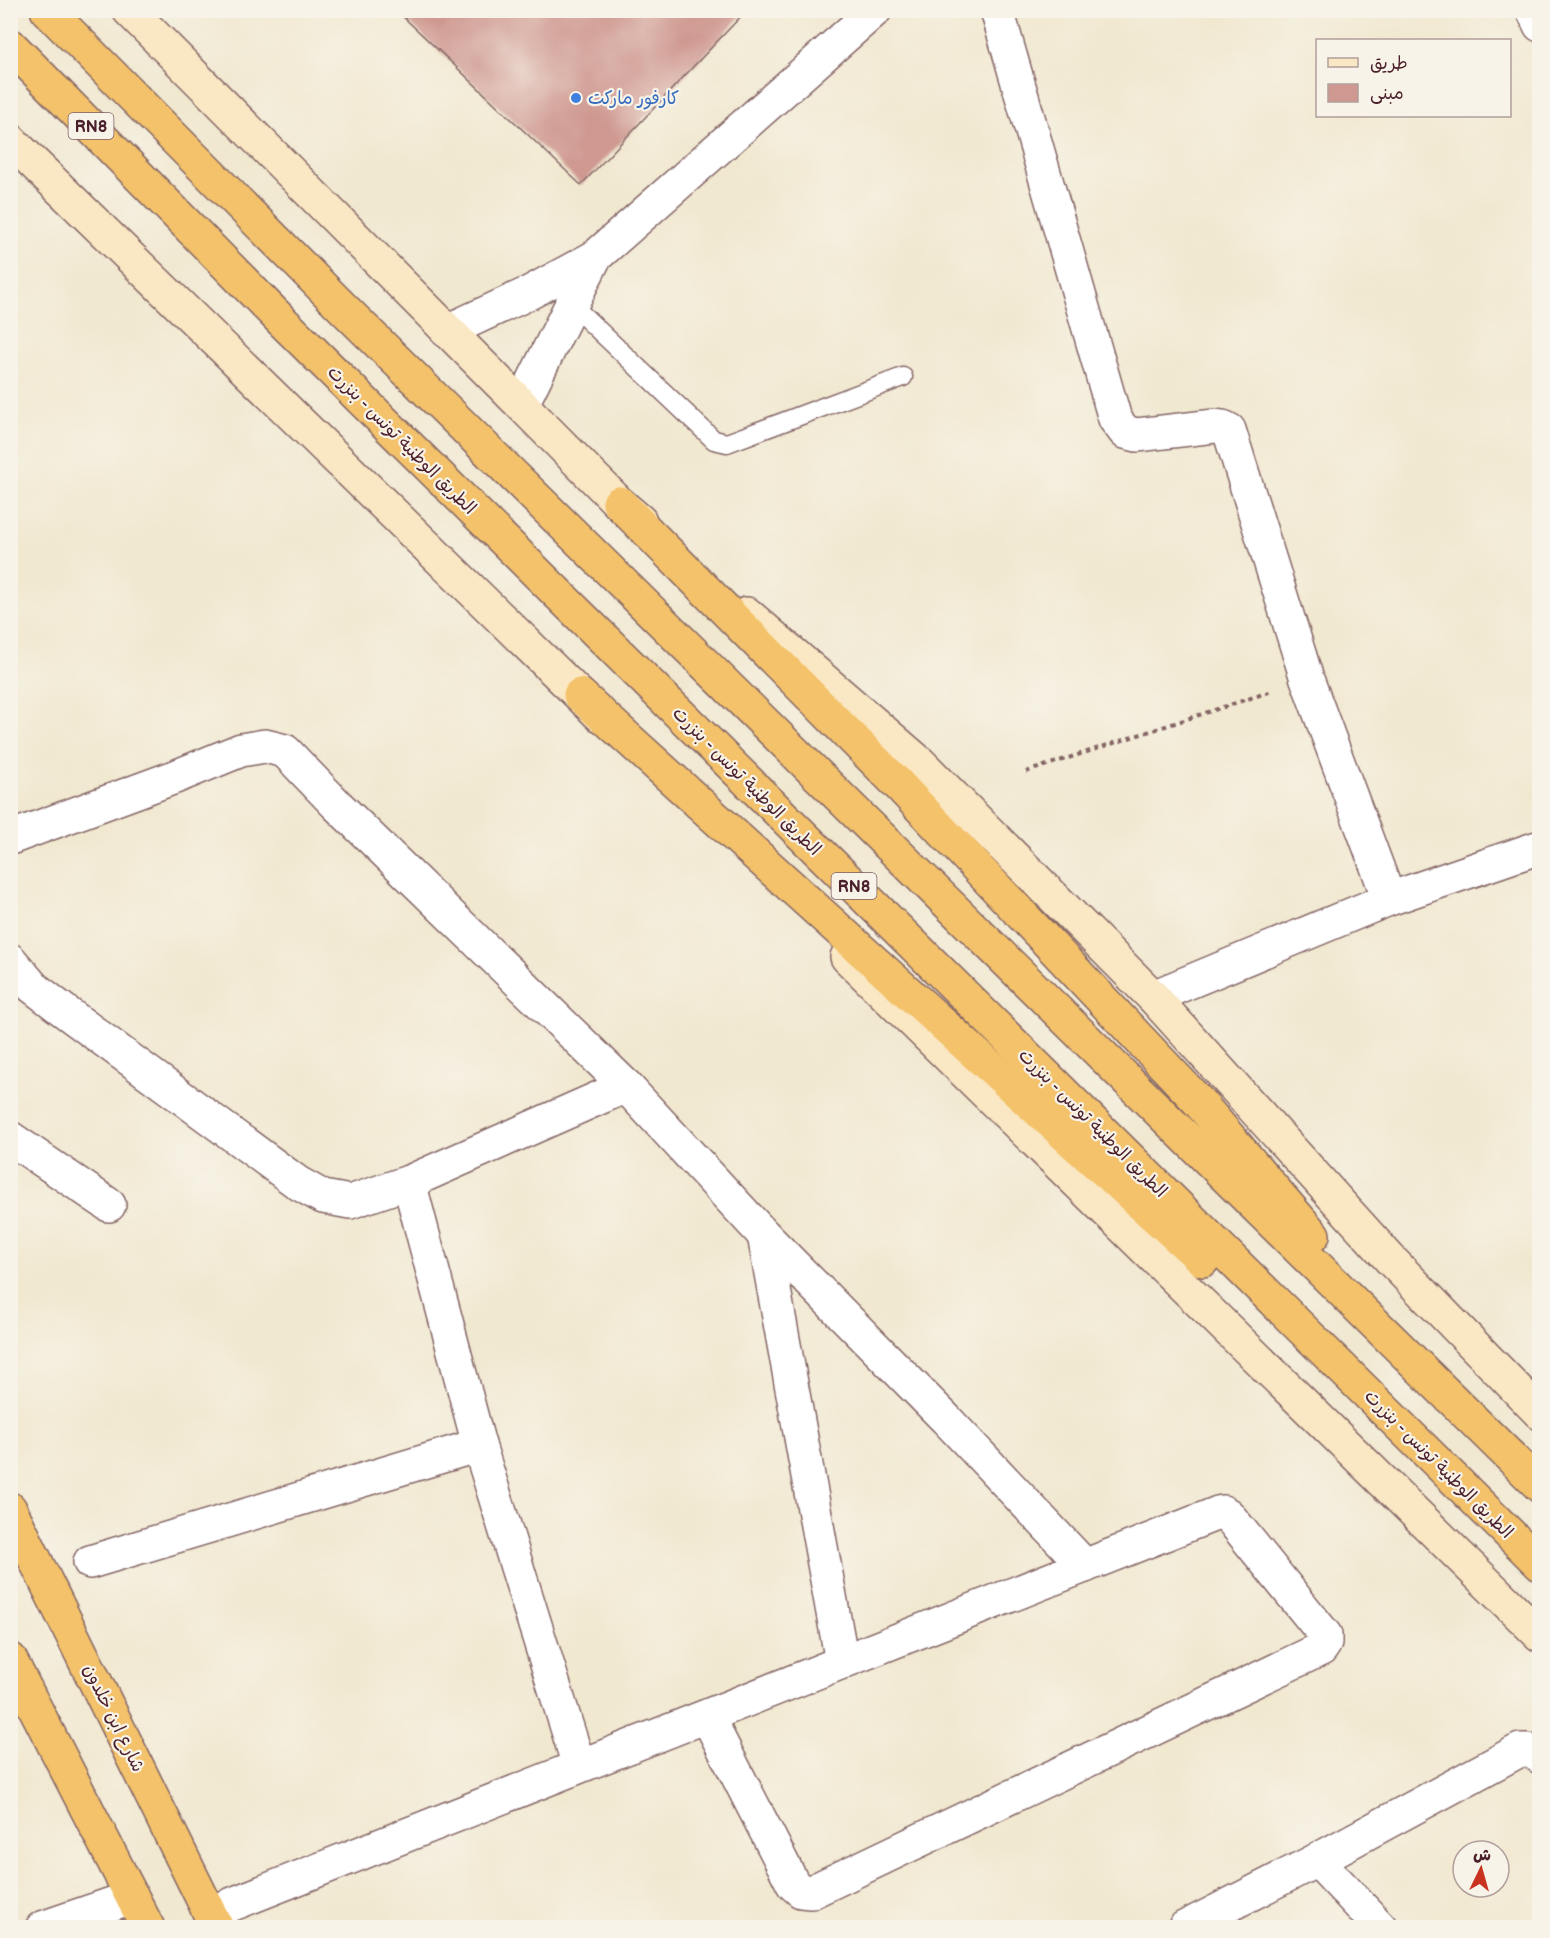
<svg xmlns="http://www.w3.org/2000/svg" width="1550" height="1938" viewBox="0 0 1550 1938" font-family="'Balsamiq Sans','Playpen Sans Arabic',sans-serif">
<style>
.building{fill:#cf9991}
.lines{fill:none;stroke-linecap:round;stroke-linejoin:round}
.lane-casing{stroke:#846565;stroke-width:21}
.street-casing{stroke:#846565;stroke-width:36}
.secondary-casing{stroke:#846565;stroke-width:36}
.highway-casing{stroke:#846565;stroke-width:36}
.path{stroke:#846565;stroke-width:4;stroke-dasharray:4.5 4.5;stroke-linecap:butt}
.lane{stroke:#fff;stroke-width:18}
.street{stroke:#fff;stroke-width:33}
.secondary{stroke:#fae7c3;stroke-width:33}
.highway{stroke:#f3c26a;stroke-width:33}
.shop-dot{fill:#3f7fe0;stroke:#f7f3e8;stroke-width:2}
.labels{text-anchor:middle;stroke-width:4.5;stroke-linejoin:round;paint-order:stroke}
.shield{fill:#f7f3e8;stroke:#7e5f64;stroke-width:1.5}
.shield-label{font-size:16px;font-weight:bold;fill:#4a1f2b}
.shop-label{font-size:18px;fill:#366cbe;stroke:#f7f3e8;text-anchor:start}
.street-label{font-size:18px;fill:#4a1f2b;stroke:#f7f3e8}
</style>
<rect width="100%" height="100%" fill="#f7f3e8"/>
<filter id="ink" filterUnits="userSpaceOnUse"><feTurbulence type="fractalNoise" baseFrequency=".0167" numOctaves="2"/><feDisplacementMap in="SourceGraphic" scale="12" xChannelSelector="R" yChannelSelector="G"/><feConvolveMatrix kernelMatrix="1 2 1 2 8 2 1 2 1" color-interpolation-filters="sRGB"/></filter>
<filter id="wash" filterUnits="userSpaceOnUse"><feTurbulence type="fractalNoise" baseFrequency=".008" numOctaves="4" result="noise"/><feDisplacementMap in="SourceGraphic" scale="24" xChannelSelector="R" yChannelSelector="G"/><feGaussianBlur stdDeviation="1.35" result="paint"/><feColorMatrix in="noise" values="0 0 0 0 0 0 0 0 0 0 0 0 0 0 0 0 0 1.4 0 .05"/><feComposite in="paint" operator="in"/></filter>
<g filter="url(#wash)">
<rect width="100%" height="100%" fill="#f1e8d0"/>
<g id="blocks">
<!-- building -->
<path class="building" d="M 396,10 L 747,10 L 581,185 Z"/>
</g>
</g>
<g filter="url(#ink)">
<use href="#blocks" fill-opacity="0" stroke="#846565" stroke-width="1.5"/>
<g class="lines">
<defs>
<path id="lane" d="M 572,305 L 714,440 L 727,443 L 903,377"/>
<g id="street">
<path d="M 997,10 L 1115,419 L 1125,432 L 1137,435 L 1215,426 L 1223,427 L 1229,430 L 1307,679 L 1389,899"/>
<path d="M 1533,10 L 1540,25"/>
<path d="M 447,331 L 529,293 L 595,257 L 875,10"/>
<path d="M 522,404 L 595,257"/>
<path d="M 10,838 L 175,777 L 241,750 L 265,746 L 285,751 L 336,804 L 626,1086 L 764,1235 L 946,1419 L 1085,1566"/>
<path d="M 10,960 L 33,987 L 63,1010 L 298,1183 L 323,1197 L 350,1202 L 409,1182 L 626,1086"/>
<path d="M 1153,997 L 1389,899 L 1540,847"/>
<path d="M 10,1138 L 109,1205"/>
<path d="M 409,1182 L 479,1445 L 579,1766"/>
<path d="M 764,1235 L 842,1662"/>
<path d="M 90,1562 L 479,1445"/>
<path d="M 1317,1860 L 1381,1928"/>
<path d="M 210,1913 L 1218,1513 L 1223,1512 L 1228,1515 L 1325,1635 L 1325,1643 L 1321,1649 L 811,1892 L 801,1891 L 793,1884 L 707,1716"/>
<path d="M 42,1928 L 132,1897"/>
<path d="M 1184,1928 L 1317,1860 L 1520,1750 L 1529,1750 L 1540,1757"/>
</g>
<g id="secondary">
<path d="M 129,10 L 619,503 L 640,521"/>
<path d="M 10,140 L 600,715"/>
<path d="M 747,614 L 920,763 L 1153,997 L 1390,1259 L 1540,1413"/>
<path d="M 847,957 L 1540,1635"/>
</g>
<g id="highway">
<path d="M 47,10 L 339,304 L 1540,1486"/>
<path d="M 10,45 L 280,319 L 1540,1564"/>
<path d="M 619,503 L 899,785 L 1198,1101 L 1313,1235"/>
<path d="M 580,695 L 1203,1260"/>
<path d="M 10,1509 L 217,1928"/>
<path d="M 10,1659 L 148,1928"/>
</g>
</defs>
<!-- lane casing -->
<use href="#lane" class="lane-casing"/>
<!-- street casing -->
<use href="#street" class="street-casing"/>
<!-- secondary casing -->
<use href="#secondary" class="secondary-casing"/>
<!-- highway casing -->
<use href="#highway" class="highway-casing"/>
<!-- path -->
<path class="path" d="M 1026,772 L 1272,691"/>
<!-- lane -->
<use href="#lane" class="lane"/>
<!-- street -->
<use href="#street" class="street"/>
<!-- secondary -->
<use href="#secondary" class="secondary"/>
<!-- highway -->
<use href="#highway" class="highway"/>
</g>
</g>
<!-- markers -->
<circle class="shop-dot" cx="576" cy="98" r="6"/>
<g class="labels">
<!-- shield labels -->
<g class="shield">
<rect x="68.5" y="113" width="45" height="26" rx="4.5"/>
<rect x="831.5" y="873" width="45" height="26" rx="4.5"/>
</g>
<g class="shield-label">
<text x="91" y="132">RN8</text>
<text x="854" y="892">RN8</text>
</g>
<!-- shop labels -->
<g class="shop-label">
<text x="588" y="104">كارفور ماركت</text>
</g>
<!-- street labels -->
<g class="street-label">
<text transform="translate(402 440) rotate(45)" y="6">الطريق الوطنية تونس - بنزرت</text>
<text transform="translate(747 781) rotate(45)" y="6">الطريق الوطنية تونس - بنزرت</text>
<text transform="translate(1093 1123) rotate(45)" y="6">الطريق الوطنية تونس - بنزرت</text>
<text transform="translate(1439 1464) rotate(45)" y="6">الطريق الوطنية تونس - بنزرت</text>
<text transform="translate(114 1718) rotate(64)" y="6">شارع ابن خلدون</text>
</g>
</g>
<!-- margin -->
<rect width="1550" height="1938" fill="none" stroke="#f7f3e8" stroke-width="36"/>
<!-- legend -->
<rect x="1316" y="39" width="195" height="78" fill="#f7f3e8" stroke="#b29e9c" stroke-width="1.5"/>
<rect x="1328" y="58" width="30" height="9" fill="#fae7c3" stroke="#b29e9c" stroke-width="1.5"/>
<text x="1370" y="69" font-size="18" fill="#4a1f2b">طريق</text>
<rect x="1328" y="84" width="30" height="18" fill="#cf9991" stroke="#b29e9c" stroke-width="1.5"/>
<text x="1370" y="99" font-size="18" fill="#4a1f2b">مبنى</text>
<!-- north arrow -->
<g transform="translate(1481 1869) rotate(5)"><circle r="28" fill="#f7f3e8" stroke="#b29e9c" stroke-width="1.5"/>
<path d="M0-4.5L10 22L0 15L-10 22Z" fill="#c8321e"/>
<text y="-9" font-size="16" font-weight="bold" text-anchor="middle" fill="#4a1f2b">ش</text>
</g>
</svg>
